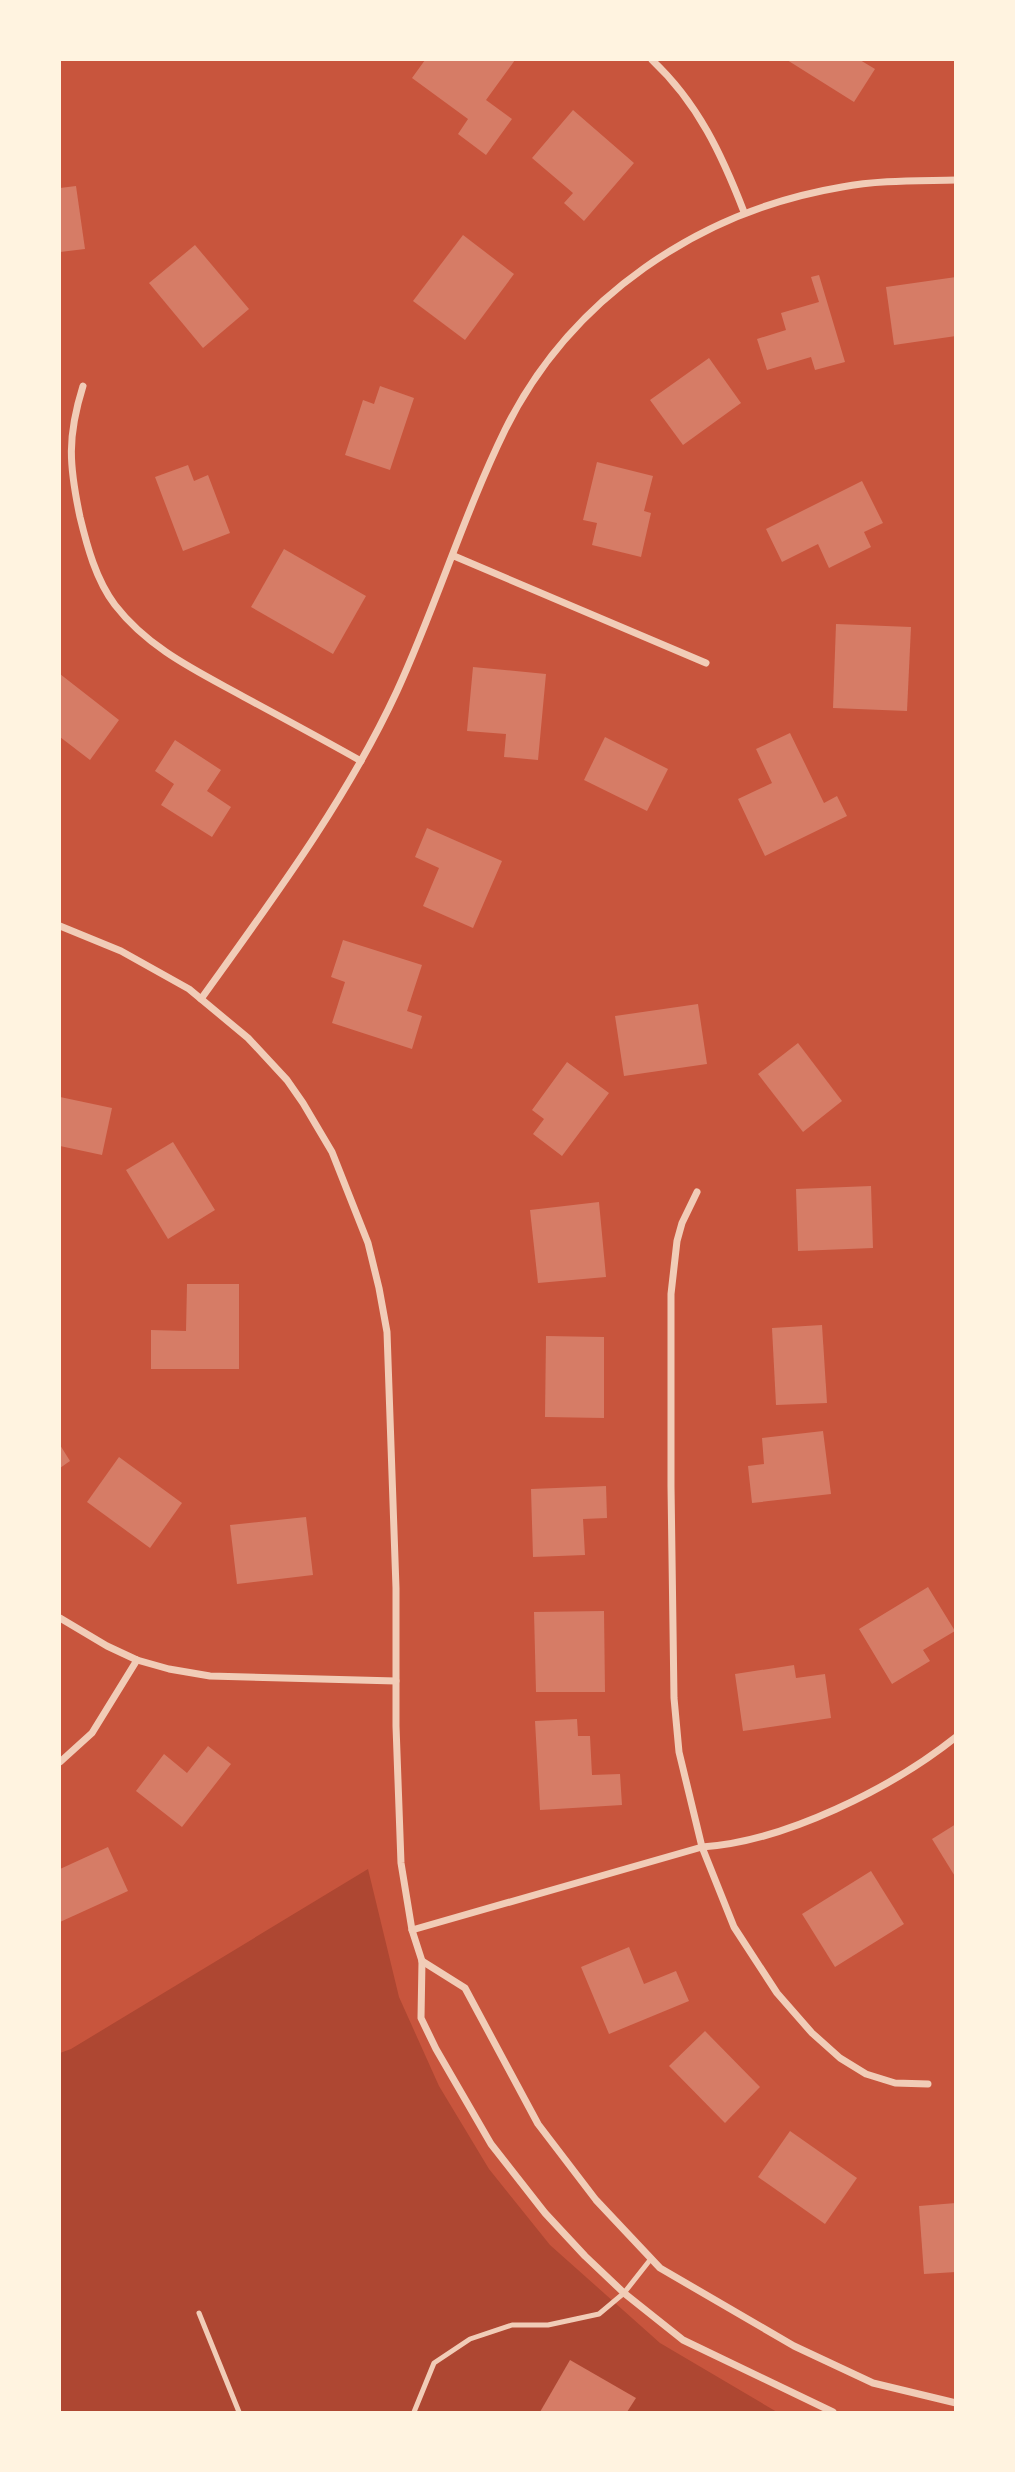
<svg xmlns="http://www.w3.org/2000/svg" width="1015" height="2472" viewBox="0 0 1015 2472" font-family="Inter,sans-serif">
<style>
.green{fill:#ae4732}
.building{fill:#d67c66}
.lines{fill:none;stroke-linecap:round;stroke-linejoin:round}
.service{stroke:#f1ccb7;stroke-width:5}
.minor{stroke:#f1ccb7;stroke-width:7}
</style>
<rect width="100%" height="100%" fill="#c8553d"/>
<!-- green -->
<path class="green" d="M 368,1869 L 399,1997 L 439,2086 L 489,2169 L 550,2245 L 660,2343 L 777,2412 L 60,2412 L 60,2053 L 71,2049 Z"/>
<!-- building -->
<g class="building">
<path d="M 425,60 L 515,60 L 486,100 L 512,119 L 486,155 L 458,134 L 468,119 L 412,78 Z"/>
<path d="M 787,60 L 860,60 L 875,69 L 854,102 Z"/>
<path d="M 573,110 L 634,163 L 584,221 L 564,203 L 573,193 L 532,158 Z"/>
<path d="M 76,186 L 85,249 L 60,252 L 60,188 Z"/>
<path d="M 463,235 L 514,274 L 465,340 L 413,301 Z"/>
<path d="M 195,245 L 249,309 L 203,348 L 149,283 Z"/>
<path d="M 819,275 L 845,362 L 815,370 L 811,357 L 767,370 L 757,339 L 786,330 L 781,313 L 819,302 L 811,277 Z"/>
<path d="M 956,277 L 956,336 L 894,345 L 886,287 Z"/>
<path d="M 709,358 L 741,403 L 683,445 L 650,400 Z"/>
<path d="M 380,386 L 414,398 L 390,470 L 345,455 L 363,400 L 374,404 Z"/>
<path d="M 597,462 L 653,476 L 644,511 L 651,513 L 641,557 L 592,545 L 597,523 L 583,520 Z"/>
<path d="M 188,465 L 194,481 L 208,475 L 230,533 L 183,551 L 155,477 Z"/>
<path d="M 862,481 L 883,523 L 864,532 L 871,547 L 829,568 L 818,544 L 782,562 L 766,529 Z"/>
<path d="M 284,549 L 366,596 L 333,654 L 251,607 Z"/>
<path d="M 836,624 L 911,627 L 907,711 L 833,708 Z"/>
<path d="M 473,667 L 546,674 L 538,760 L 504,757 L 506,734 L 467,731 Z"/>
<path d="M 60,674 L 119,720 L 90,760 L 60,737 Z"/>
<path d="M 790,733 L 824,803 L 837,796 L 847,816 L 765,856 L 738,799 L 772,783 L 756,749 Z"/>
<path d="M 605,737 L 668,769 L 647,811 L 584,780 Z"/>
<path d="M 175,740 L 221,770 L 207,791 L 231,807 L 212,837 L 161,805 L 174,784 L 155,771 Z"/>
<path d="M 427,828 L 502,861 L 473,928 L 423,906 L 439,868 L 415,857 Z"/>
<path d="M 343,940 L 422,965 L 407,1011 L 422,1016 L 412,1049 L 332,1023 L 345,982 L 331,977 Z"/>
<path d="M 698,1004 L 707,1064 L 624,1076 L 615,1016 Z"/>
<path d="M 798,1043 L 842,1101 L 803,1132 L 758,1074 Z"/>
<path d="M 567,1062 L 609,1093 L 562,1156 L 533,1134 L 544,1119 L 532,1110 Z"/>
<path d="M 60,1097 L 112,1108 L 102,1155 L 60,1146 Z"/>
<path d="M 173,1142 L 215,1210 L 168,1239 L 126,1170 Z"/>
<path d="M 871,1186 L 873,1248 L 798,1251 L 796,1189 Z"/>
<path d="M 599,1202 L 606,1277 L 538,1283 L 530,1210 Z"/>
<path d="M 187,1284 L 239,1284 L 239,1369 L 151,1369 L 151,1330 L 186,1331 Z"/>
<path d="M 822,1325 L 827,1403 L 776,1405 L 772,1328 Z"/>
<path d="M 546,1336 L 604,1337 L 604,1418 L 545,1417 Z"/>
<path d="M 823,1431 L 831,1494 L 752,1503 L 748,1466 L 764,1464 L 762,1438 Z"/>
<path d="M 60,1445 L 70,1461 L 60,1468 Z"/>
<path d="M 119,1457 L 182,1503 L 150,1548 L 87,1502 Z"/>
<path d="M 606,1486 L 607,1518 L 583,1519 L 585,1555 L 533,1557 L 531,1489 Z"/>
<path d="M 306,1517 L 313,1575 L 237,1584 L 230,1525 Z"/>
<path d="M 928,1587 L 955,1631 L 923,1650 L 930,1661 L 892,1684 L 859,1629 Z"/>
<path d="M 604,1611 L 605,1692 L 536,1692 L 534,1612 Z"/>
<path d="M 794,1665 L 796,1678 L 825,1674 L 831,1718 L 743,1731 L 735,1674 Z"/>
<path d="M 577,1719 L 578,1736 L 590,1736 L 592,1775 L 620,1774 L 622,1805 L 540,1810 L 535,1721 Z"/>
<path d="M 208,1746 L 231,1764 L 182,1827 L 136,1791 L 164,1754 L 187,1773 Z"/>
<path d="M 956,1824 L 956,1878 L 932,1839 Z"/>
<path d="M 108,1847 L 128,1891 L 60,1922 L 60,1869 Z"/>
<path d="M 871,1871 L 904,1924 L 835,1967 L 802,1914 Z"/>
<path d="M 629,1947 L 644,1984 L 676,1971 L 689,2001 L 609,2034 L 581,1967 Z"/>
<path d="M 705,2031 L 760,2087 L 725,2123 L 669,2066 Z"/>
<path d="M 790,2131 L 857,2178 L 825,2224 L 758,2177 Z"/>
<path d="M 956,2203 L 956,2272 L 924,2274 L 919,2206 Z"/>
<path d="M 570,2360 L 636,2398 L 627,2412 L 540,2412 Z"/>
</g>
<g class="lines">
<!-- service -->
<g class="service">
<path d="M 199,2313 L 239,2412"/>
<path d="M 414,2412 L 434,2363 L 470,2339 L 512,2325 L 548,2325 L 599,2314 L 624,2293 L 650,2260"/>
</g>
<!-- minor -->
<g class="minor">
<path d="M 652,60 C 698,103 722,155 744,212"/>
<path d="M 83,386 C 67,437 69,465 80,517 C 87,546 96,580 115,605 C 149,649 197,671 244,697 C 283,718 322,739 361,761"/>
<path d="M 454,556 L 706,663"/>
<path d="M 60,926 L 121,951 L 189,989 L 248,1038 L 287,1080 L 303,1103 L 332,1152 L 368,1243 L 379,1288 L 387,1332 L 396,1588 L 396,1726 L 401,1863 L 412,1930 L 422,1961 L 421,2018 L 436,2049 L 491,2144 L 545,2213 L 585,2256 L 624,2293 L 683,2340 L 833,2412"/>
<path d="M 201,999 C 272,900 346,801 397,691 C 436,606 464,514 505,430 C 570,298 699,211 842,187 C 879,180 918,181 956,180"/>
<path d="M 697,1192 L 682,1223 L 677,1241 L 671,1294 L 671,1486 L 674,1698 L 679,1752 L 702,1847 L 734,1927 L 777,1993 L 812,2033 L 840,2058 L 866,2074 L 895,2083 L 928,2084"/>
<path d="M 60,1618 L 107,1646 L 137,1660 L 169,1669 L 210,1676 L 396,1681"/>
<path d="M 60,1762 L 92,1733 L 137,1660"/>
<path d="M 412,1930 L 702,1847 C 784,1842 892,1788 956,1737"/>
<path d="M 422,1961 L 465,1988 L 538,2124 L 596,2200 L 660,2268 L 794,2346 L 873,2383 L 956,2403"/>
</g>
</g>
<!-- border -->
<rect width="1015" height="2472" fill="none" stroke="#fff3e0" stroke-width="122"/>
</svg>
